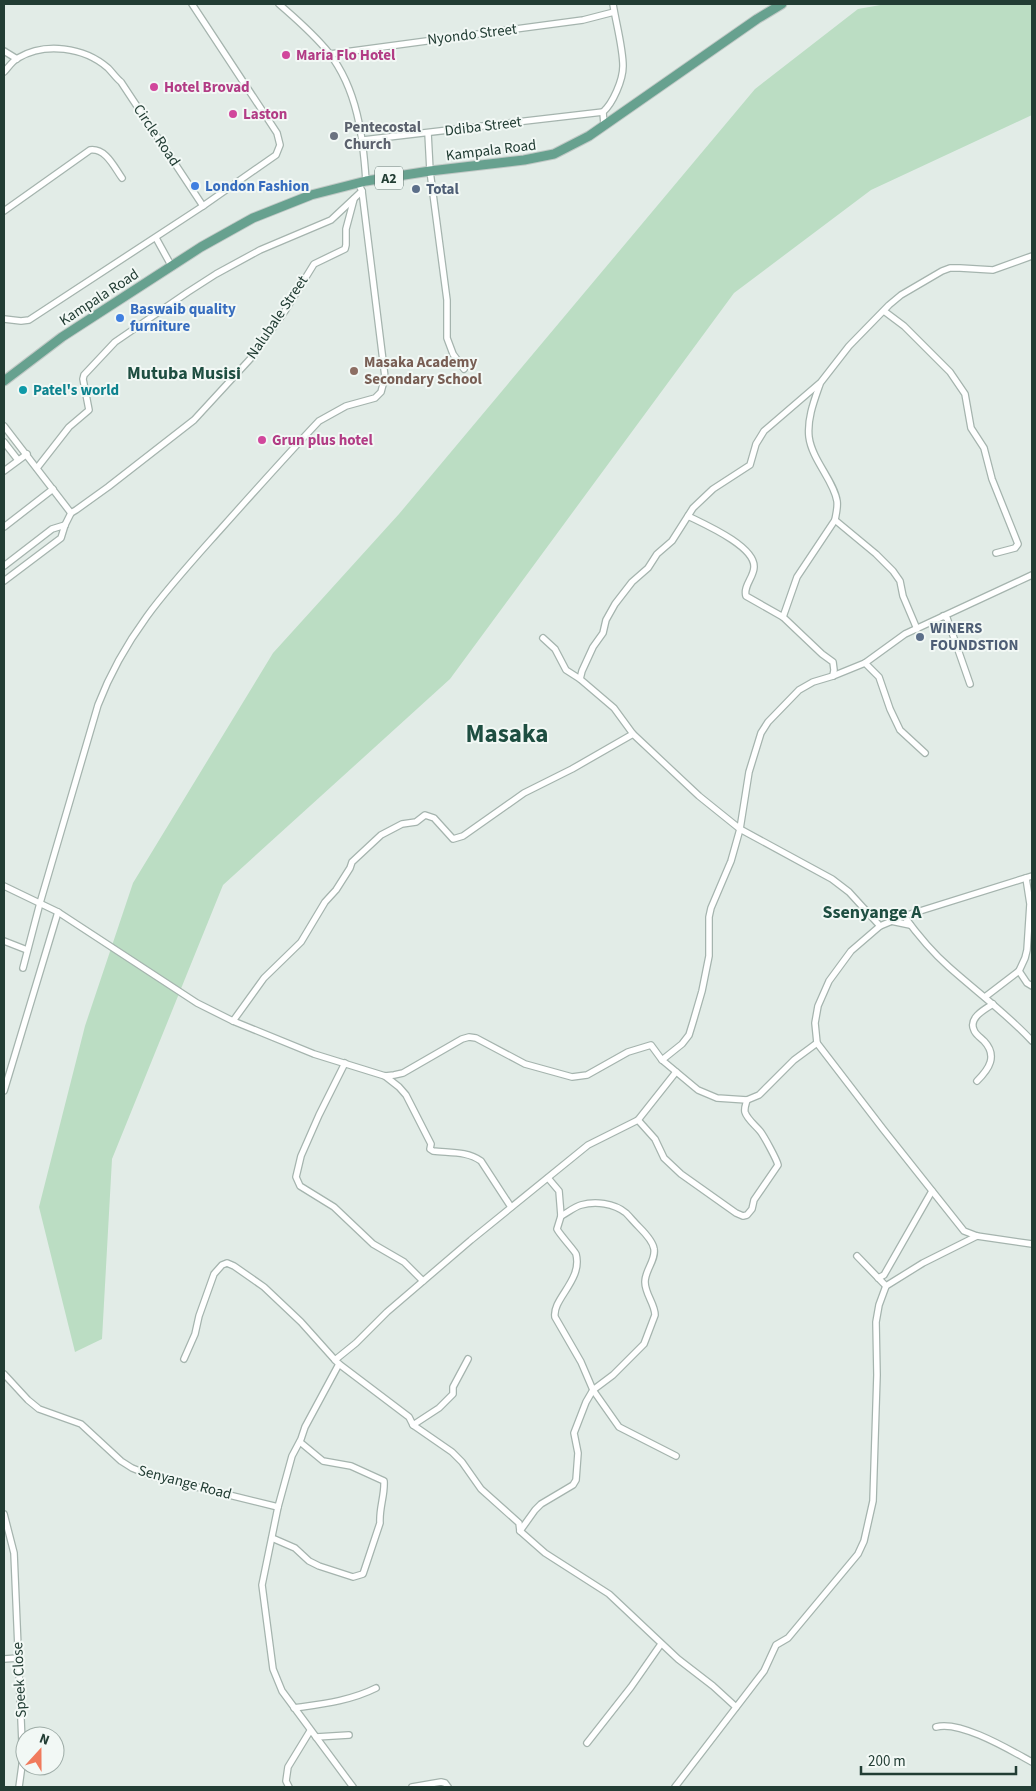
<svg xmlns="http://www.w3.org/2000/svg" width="1036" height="1791" viewBox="0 0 1036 1791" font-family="'Source Sans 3',sans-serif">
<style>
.green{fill:#bbddc3}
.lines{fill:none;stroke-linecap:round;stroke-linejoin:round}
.minor-casing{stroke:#a5b4ae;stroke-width:8}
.primary-casing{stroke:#c1c9c6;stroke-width:11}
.minor{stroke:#fff;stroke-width:5.5}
.primary{stroke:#67a18f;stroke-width:9}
.hotel-dot{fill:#d1479c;stroke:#f2f8f5;stroke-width:2}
.worship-dot{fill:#6b7280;stroke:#f2f8f5;stroke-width:2}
.shop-dot{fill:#3f7fe0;stroke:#f2f8f5;stroke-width:2}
.service-dot{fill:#5c6f8a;stroke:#f2f8f5;stroke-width:2}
.education-dot{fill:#8d6e63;stroke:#f2f8f5;stroke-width:2}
.culture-dot{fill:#0f9aa8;stroke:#f2f8f5;stroke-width:2}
.labels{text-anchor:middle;stroke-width:4;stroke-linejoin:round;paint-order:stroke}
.shield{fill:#f2f8f5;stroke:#60756e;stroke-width:1}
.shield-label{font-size:14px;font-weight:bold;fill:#223d34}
.street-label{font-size:15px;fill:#223d34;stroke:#f2f8f5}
.hotel-label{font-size:15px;font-weight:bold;fill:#b23c85;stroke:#f2f8f5;text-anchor:start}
.worship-label{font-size:15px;font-weight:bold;fill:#5b616d;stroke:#f2f8f5;text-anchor:start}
.shop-label{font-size:15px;font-weight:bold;fill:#366cbe;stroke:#f2f8f5;text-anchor:start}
.service-label{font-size:15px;font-weight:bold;fill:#4e5e75;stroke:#f2f8f5;text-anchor:start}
.education-label{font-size:15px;font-weight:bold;fill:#785e54;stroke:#f2f8f5;text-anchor:start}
.culture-label{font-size:15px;font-weight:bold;fill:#0d838f;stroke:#f2f8f5;text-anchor:start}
.quarter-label{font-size:18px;font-weight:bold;fill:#1e4e41;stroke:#f2f8f5}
.town-label{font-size:25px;font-weight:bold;fill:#1e4e41;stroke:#f2f8f5}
</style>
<rect width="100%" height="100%" fill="#e2ece7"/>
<!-- green -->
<path class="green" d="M 886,4 L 1032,4 L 1032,115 L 871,190 L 734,293 L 450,679 L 223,885 L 112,1159 L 102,1339 L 75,1352 L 39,1207 L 85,1026 L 133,883 L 273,653 L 399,514 L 755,89 L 858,9 Z"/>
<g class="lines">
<defs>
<g id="minor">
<path d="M 192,4 L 277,133 L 280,145 L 276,155 L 203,206"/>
<path d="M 279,4 C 296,19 314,34 329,53 C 357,89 363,136 366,181"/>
<path d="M 4,51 L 17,59"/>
<path d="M 330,54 L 583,20 L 614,12"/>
<path d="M 4,72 C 8,68 12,61 18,58 C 45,42 84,47 108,68 C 112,72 116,78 121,82 L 203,206 L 29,320 L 21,321 L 4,319"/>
<path d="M 604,125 L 603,112 C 613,103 623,80 623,66 C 623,48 616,23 613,4"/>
<path d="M 428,133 L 430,171 L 447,300 L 447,338 L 453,354 L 464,369"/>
<path d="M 363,140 L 603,112"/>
<path d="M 4,211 L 90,150 C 106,148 114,167 122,178"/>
<path d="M 156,238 L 172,267"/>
<path d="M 884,311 L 904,326 L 950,372 L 965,394 L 971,428 L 984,448 L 992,479 L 1018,544 L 1015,548 L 996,553"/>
<path d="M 820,384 C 814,401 807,419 809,437 C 812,460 834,481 837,501 C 838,507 836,514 835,520 L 876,554 L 893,571 L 900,581 L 903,596 L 917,629"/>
<path d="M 4,426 L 71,513"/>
<path d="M 4,442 L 18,460"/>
<path d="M 37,468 L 69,427 L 89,410 L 83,379 L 84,375 L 115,342 L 188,292 L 216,274 L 260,250 L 331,220 L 362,191"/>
<path d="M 4,471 L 27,454"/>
<path d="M 688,516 C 704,524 755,546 754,567 C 754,577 743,586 746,596 L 783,617 L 797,577 L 835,520"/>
<path d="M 4,527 L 53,489"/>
<path d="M 4,566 L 52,529 L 65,525"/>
<path d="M 4,581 L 61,538 L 65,525 L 71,513 L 76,510 L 108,487 L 194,420 L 252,357 L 285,311 L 314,264 L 345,249 L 346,245 L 346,229 L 354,199"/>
<path d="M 943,616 L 947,618 L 970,684"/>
<path d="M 783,617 L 822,654 L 833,662 L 834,670 L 833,676"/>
<path d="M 543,638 L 555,649 L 566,670 L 580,679"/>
<path d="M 865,663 L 879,677 L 890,709 L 900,730 L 925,753"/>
<path d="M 1032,876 L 904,916 L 880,926 L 851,951 L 829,981 L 818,1006 L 815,1023 L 817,1043 L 883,1129 L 964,1231 L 977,1236 L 1032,1244"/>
<path d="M 1026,878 L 1030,904 L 1027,950 L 1025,958 L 1019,971 L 1027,983 L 1032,986"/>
<path d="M 4,886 L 58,912 L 197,1003 L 233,1021 L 314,1054 L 385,1076 L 394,1075 L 403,1073 L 462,1039 L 469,1037 L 476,1038 L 525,1064 L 572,1077 L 587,1075 L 628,1052 L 651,1045 L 662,1060"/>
<path d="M 904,916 C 917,934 932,952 949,967 C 977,992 1007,1014 1032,1041"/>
<path d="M 891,921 L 910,925"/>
<path d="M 880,926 L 849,892 L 832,879 L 740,829 L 699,796 L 633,734 L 614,708 L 580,679 L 582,671 L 593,647 L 603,633 L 606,620 L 615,604 L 632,582 L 648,568 L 657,554 L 672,541 L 693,508 L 713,489 L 750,465 L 756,444 L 764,431 L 821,382 L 849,346 L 889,305 L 901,295 L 942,271 L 950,268 L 960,268 L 993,270 L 1032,256"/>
<path d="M 4,941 L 27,950"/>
<path d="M 23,968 L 40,903 L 98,705 C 125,634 169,587 219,531 C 252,494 285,457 319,421 L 346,406 L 375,398 L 381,392 L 385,377 L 362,191 L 358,183"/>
<path d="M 985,997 L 1019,971"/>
<path d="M 233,1021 L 264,978 L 301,942 L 325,902 L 336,890 L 350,868 L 352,862 L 381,835 L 402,824 L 416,822 L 425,815 L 434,818 L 453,839 L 463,836 L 524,793 L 572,769 L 633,734"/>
<path d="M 817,1043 L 794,1060 L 759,1095 L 747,1100 L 717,1098 L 698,1090 L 662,1060 L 682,1044 L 689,1035 L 693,1022 L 702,991 L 709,956 L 709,917 L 711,908 L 731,861 L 740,829 L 749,772 L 761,733 L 768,722 L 799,690 L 813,682 L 833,676 L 865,663 L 905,634 L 1032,575"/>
<path d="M 345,1063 L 319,1115 L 301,1156 L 296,1177 L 300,1186 L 334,1207 L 373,1244 L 404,1262 L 423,1281"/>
<path d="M 385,1076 L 399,1087 L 406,1095 L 431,1144 L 430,1149 L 433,1151 C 450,1153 467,1151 481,1161 L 511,1207"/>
<path d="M 977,1081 C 989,1069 998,1056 984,1041 C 981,1038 975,1034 974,1030 C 968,1018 985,1009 993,1004"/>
<path d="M 4,1091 L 58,912"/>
<path d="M 638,1120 L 655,1139 L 664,1158 L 681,1174 L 736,1213 L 743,1216 L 747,1215 L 752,1209 L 754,1200 L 778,1165 C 777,1160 764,1136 760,1131 C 755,1125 747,1119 745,1112 C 744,1108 746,1104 747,1100"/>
<path d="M 548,1178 L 559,1191 L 561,1216 L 557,1229 C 560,1235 575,1251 576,1254 C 583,1280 552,1299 555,1317 L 581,1362 L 593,1390 L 619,1427 L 676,1456"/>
<path d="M 857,1256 L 886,1286"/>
<path d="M 878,1278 L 884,1275 L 932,1191"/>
<path d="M 184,1359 L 195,1334 L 199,1316 L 214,1274 L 222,1265 L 227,1263 L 234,1266 L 264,1287 L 301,1322 L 335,1360"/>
<path d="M 339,1364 L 409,1417 L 413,1425 L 452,1452 L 462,1462 L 481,1489 L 519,1523 L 520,1531 L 545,1553 L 609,1594 L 678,1659 L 713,1686 L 736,1707"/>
<path d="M 4,1374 L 28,1400 L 39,1409 L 81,1424 L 121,1461 L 132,1468 L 152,1476 L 278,1507"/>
<path d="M 413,1425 L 439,1408 L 453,1394 L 453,1387 L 468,1359"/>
<path d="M 4,1514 L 14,1553 L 22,1743 L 22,1765 L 19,1787"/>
<path d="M 520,1531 L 535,1510 L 541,1504 L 573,1485 L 576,1480 L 578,1453 L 574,1433 L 586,1402 L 593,1390 L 613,1375 L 644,1344 L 655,1315 C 655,1304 645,1294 645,1282 C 645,1270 656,1260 654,1249 C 653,1241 644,1232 639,1227 C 634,1222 630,1217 626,1213 C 614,1203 595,1201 581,1205 C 574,1207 567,1213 561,1216"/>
<path d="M 272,1538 L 295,1548 L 309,1561 L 319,1566 L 353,1577 L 363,1574 L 380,1523 C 379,1508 385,1495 384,1481 L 351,1466 L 323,1461 L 300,1442"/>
<path d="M 4,1659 L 18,1658"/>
<path d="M 294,1708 C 322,1704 350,1701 376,1688"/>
<path d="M 936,1727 C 960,1720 1010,1750 1032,1762"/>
<path d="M 316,1737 L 349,1735"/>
<path d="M 587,1743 L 631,1687 L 661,1644"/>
<path d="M 289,1787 L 286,1781 L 288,1767 L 310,1731"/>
<path d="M 353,1787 L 282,1691 L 273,1669 L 262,1585 L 278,1507 L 292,1456 L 301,1439 L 305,1427 L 339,1364 L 335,1360 L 356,1343 L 387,1312 L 471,1240 L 588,1145 L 638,1120 L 676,1072"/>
<path d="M 412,1787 L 441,1782 L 445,1783 L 448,1787"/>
<path d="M 675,1787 L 764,1671 L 776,1645 L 788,1638 L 858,1554 L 864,1541 L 873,1501 L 877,1375 L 876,1322 L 879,1305 L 886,1286 L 923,1263 L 977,1236"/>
</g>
<path id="primary" d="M 4,381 L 62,337 L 201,247 L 253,218 L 311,195 L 366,181 L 430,171 L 524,160 L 554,154 L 589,136 L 757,19 L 782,4"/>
</defs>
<!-- minor casing -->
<use href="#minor" class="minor-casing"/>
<!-- primary casing -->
<use href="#primary" class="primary-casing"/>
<!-- minor -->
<use href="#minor" class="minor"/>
<!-- primary -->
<use href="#primary" class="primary"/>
</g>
<!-- markers -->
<g class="hotel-dot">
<circle cx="286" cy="55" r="5"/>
<circle cx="154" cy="87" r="5"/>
<circle cx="233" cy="114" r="5"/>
<circle cx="262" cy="440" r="5"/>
</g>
<circle class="worship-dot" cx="334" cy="136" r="5"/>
<g class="shop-dot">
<circle cx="195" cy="186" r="5"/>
<circle cx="120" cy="318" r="5"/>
</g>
<g class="service-dot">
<circle cx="416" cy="189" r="5"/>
<circle cx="920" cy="637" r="5"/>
</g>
<circle class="education-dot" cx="354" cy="371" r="5"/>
<circle class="culture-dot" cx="23" cy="390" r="5"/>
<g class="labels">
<!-- shield labels -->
<rect class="shield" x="375" y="166.5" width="28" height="23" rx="4"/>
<g class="shield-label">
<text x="389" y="183">A2</text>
</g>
<!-- street labels -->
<g class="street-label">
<text transform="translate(472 34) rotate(-7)" y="5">Nyondo Street</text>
<text transform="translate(483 126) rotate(-7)" y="5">Ddiba Street</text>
<text transform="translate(157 135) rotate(56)" y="5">Circle Road</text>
<text transform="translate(491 150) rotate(-7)" y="5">Kampala Road</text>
<text transform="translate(99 297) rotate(-33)" y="5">Kampala Road</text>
<text transform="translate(277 317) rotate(-56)" y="5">Nalubale Street</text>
<text transform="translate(185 1482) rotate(15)" y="5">Senyange Road</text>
<text transform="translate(19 1680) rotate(-93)" y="5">Speek Close</text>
</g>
<!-- hotel labels -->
<g class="hotel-label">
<text x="296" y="60">Maria Flo Hotel</text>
<text x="164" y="92">Hotel Brovad</text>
<text x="243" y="119">Laston</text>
<text x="272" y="445">Grun plus hotel</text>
</g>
<!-- worship labels -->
<g class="worship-label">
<text x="344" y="132">Pentecostal<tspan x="344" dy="17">Church</tspan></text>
</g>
<!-- shop labels -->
<g class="shop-label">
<text x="205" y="191">London Fashion</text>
<text x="130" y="314">Baswaib quality<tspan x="130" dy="17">furniture</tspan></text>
</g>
<!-- service labels -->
<g class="service-label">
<text x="426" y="194">Total</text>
<text x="930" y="633">WINERS<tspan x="930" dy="17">FOUNDSTION</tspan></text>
</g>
<!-- education labels -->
<g class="education-label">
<text x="364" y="367">Masaka Academy<tspan x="364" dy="17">Secondary School</tspan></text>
</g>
<!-- culture labels -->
<g class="culture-label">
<text x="33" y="395">Patel's world</text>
</g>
<!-- quarter labels -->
<g class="quarter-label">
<text x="184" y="379">Mutuba Musisi</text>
<text x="872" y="918">Ssenyange A</text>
</g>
<!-- town labels -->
<g class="town-label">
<text x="507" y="742">Masaka</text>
</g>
</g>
<!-- border -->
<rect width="1036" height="1791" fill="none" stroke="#223d34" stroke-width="10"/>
<!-- north arrow -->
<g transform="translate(40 1751) rotate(21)"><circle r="24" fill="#f2f8f5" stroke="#9fada8"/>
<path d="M0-4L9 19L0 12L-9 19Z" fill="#f07a5c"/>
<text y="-8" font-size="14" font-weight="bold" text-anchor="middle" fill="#223d34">N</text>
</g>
<!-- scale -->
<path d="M861 1766v8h155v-8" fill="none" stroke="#223d34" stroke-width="2.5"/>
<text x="868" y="1766" font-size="15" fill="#223d34" stroke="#f2f8f5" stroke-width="4" paint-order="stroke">200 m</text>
</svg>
